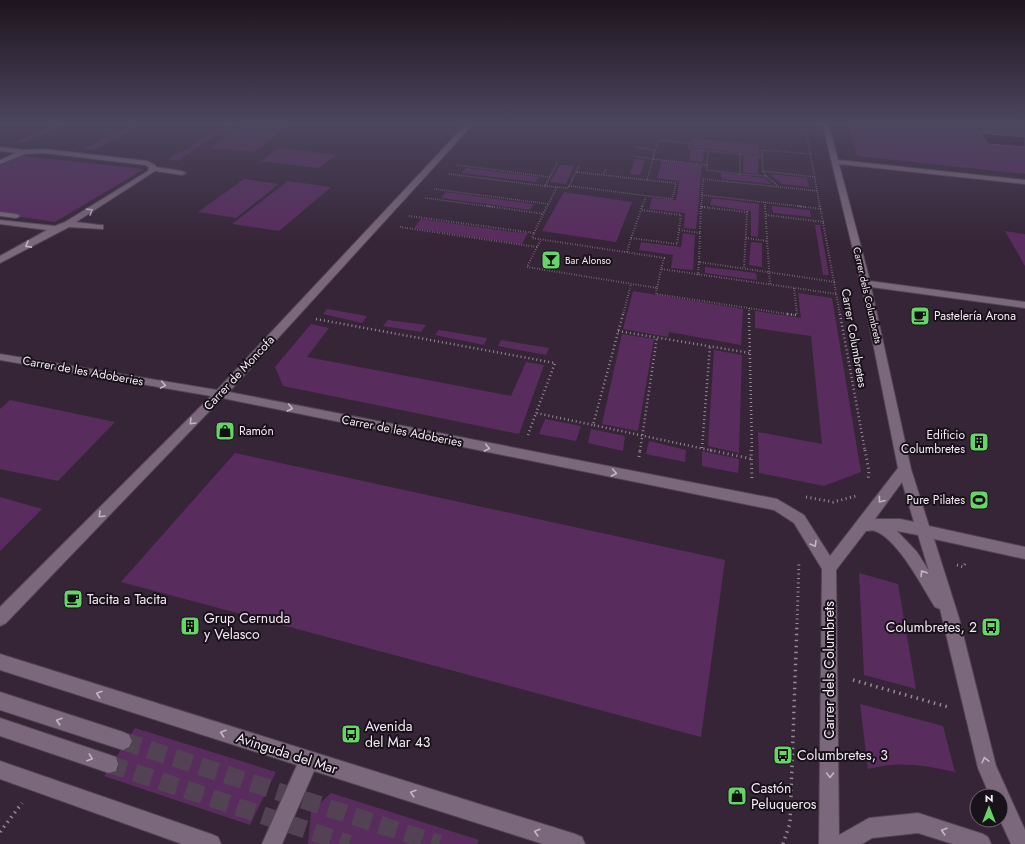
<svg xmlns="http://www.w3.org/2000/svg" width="1025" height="844" viewBox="0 0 1025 844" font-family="Jost,sans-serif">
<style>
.green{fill:#592c5e}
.water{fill:#320237;stroke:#6c4770}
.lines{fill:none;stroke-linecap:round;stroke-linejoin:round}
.minor-tunnel{stroke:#524253;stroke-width:18;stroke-dasharray:18 9;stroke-linecap:butt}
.minor-casing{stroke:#514351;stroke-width:2}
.path-far4{stroke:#978997;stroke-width:1.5;stroke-dasharray:0.5 1.5;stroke-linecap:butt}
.path-far3{stroke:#978997;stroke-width:2;stroke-dasharray:0.5 2;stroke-linecap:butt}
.path-far2{stroke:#978997;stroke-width:2.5;stroke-dasharray:1 3;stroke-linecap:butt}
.path-far1{stroke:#978997;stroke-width:3;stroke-dasharray:1 3.5;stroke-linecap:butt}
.path{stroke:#978997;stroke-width:3.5;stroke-dasharray:1.5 4.5;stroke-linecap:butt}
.minor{fill:#7b687c;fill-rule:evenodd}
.oneway{stroke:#c4b5c4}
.labels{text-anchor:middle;stroke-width:4;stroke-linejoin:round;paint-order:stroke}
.far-poi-label{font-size:10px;fill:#f4e9f4;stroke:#19121a;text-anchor:start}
.far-street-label{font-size:10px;fill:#f4e9f4;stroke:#19121a}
.poi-label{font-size:12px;fill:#f4e9f4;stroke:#19121a;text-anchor:start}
.street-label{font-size:12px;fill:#f4e9f4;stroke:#19121a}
.near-poi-label{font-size:14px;fill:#f4e9f4;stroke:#19121a;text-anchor:start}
.near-street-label{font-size:14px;fill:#f4e9f4;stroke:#19121a}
</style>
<rect width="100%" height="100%" fill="#362537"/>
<!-- green -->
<g class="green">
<path d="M 58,122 L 70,122 L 25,143 L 16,142 Z"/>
<path d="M 134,122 L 146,122 L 94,150 L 83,149 Z"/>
<path d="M 227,122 L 235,122 L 178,161 L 168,159 L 177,153 L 189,149 C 197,135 224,131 227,122 Z"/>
<path d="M 248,122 L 293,122 L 254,152 L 210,148 Z"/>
<path d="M 847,122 L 1025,122 L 1025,174 L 857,156 Z"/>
<path d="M 692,138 L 759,145 L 759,155 L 690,147 Z"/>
<path d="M 279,148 L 336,155 L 319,168 L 261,161 Z"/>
<path d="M 691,150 L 704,151 L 703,162 L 689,161 Z"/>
<path d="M 22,156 L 144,169 L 55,222 L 0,214 L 0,166 Z"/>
<path d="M 744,156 L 758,157 L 758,174 L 743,172 Z"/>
<path d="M 635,159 L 645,160 L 640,175 L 630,174 Z"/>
<path d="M 662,160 L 702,165 L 696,229 L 684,228 L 685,213 L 649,209 L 652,198 L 676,200 L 679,181 L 657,178 Z"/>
<path d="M 560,165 L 574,166 L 566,184 L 550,182 Z"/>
<path d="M 466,168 L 539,177 L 535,182 L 462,173 Z"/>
<path d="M 721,173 L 765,178 L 771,184 L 722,179 Z"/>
<path d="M 770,174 L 807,178 L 809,187 L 782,184 Z"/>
<path d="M 244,179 L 279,184 L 236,218 L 198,212 Z"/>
<path d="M 288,181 L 331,187 L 279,231 L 232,224 Z"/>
<path d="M 446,192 L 534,204 L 530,210 L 441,198 Z"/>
<path d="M 564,192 L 632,202 L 616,242 L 542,231 Z"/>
<path d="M 712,198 L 759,204 L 758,237 L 751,236 L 751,211 L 710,205 Z"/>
<path d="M 772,206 L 810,210 L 811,217 L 773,213 Z"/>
<path d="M 421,219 L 514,232 L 528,233 L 522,244 L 414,228 Z"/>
<path d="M 815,225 L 820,225 L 829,275 L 823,275 Z"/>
<path d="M 1005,231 L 1025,234 L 1025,266 Z"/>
<path d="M 683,233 L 695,235 L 693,270 L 671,268 L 673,255 L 639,250 L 641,242 L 681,247 Z"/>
<path d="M 751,242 L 762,243 L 762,267 L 749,265 Z"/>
<path d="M 705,267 L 756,273 L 757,280 L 705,273 Z"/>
<path d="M 633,291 L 743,309 L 741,345 L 669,332 L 668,337 L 623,329 Z"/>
<path d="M 798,293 L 832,298 L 861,472 L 824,486 L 759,473 L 758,432 L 822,444 L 811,336 L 755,328 L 755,311 L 801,318 Z"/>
<path d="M 327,309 L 367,316 L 362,323 L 323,314 Z"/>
<path d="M 388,320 L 426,325 L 421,332 L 383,326 Z"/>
<path d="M 311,324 L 329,328 L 307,357 L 511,396 L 526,362 L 544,365 L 519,434 L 283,386 L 275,367 Z"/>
<path d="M 439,330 L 487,338 L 484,345 L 435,335 Z"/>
<path d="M 622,334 L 654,339 L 638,431 L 602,424 Z"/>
<path d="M 501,340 L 549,348 L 546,355 L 498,346 Z"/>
<path d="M 714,350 L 742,355 L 739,453 L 708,446 Z"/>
<path d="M 10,400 L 115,422 L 58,481 L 0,469 L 0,409 Z"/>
<path d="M 545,419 L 581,426 L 576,441 L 539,434 Z"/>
<path d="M 591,429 L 625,436 L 623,451 L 588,443 Z"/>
<path d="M 649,441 L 686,450 L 685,462 L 646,454 Z"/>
<path d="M 702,451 L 739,459 L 738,473 L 702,466 Z"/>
<path d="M 235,453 L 725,560 L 701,737 L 121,582 Z"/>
<path d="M 0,497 L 42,509 L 0,551 Z"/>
<path d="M 859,573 L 898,584 L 916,689 L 864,675 Z"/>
<path d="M 860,704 L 943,726 L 955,772 C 923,765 899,761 868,769 Z"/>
<path d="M 135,728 L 276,772 L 250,825 L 104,776 Z"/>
<path d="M 331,793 L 479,840 L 477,844 L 308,844 L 311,812 Z"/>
</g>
<!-- water -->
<path class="water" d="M 980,133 L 1025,137 L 1025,147 L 988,144 Z"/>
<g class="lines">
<!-- minor-tunnel -->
<g class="minor-tunnel">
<path d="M 123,741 L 439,844"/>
<path d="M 109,764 L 349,844"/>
</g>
<defs>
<g id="minor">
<path d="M 468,122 L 475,122 L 229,392 L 777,499 L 804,515 L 830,556 L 898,468 L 861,283 L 822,122 L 828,122 L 838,160 L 1025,180 L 1025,184 L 839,164 L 870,281 L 1025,302 L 1025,308 L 871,287 L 911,469 L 929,526 L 1025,547 L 1025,559 L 934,539 L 959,618 L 996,766 L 1025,830 L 1025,844 L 1011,844 L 1000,820 L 1001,796 L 990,796 L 978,768 L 940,609 L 935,607 C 922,587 898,539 875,531 C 873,530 868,531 866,531 L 836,570 L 839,835 L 869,818 L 918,813 L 983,834 L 988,837 L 991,844 L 953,844 L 918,833 L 872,838 L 862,844 L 819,844 L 822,569 L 794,523 L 774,510 L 222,398 L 6,623 L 0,626 L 0,607 L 211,396 L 0,360 L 0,354 L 217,390 ZM 902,482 L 914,522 L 900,519 L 875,519 ZM 897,531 L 918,535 L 929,571 L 917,552 Z"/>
<path d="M 0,147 L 24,150 L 44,149 L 147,161 L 155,165 L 156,167 L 182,171 L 186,173 L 182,175 L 155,171 L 76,222 L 100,225 L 103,225 L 103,229 L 69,227 L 0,263 L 0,256 L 47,230 L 0,224 L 0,220 L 55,226 L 65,222 L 148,171 L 149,167 L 145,165 L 44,153 L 25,154 L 0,164 L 0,160 L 16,153 L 0,151 Z"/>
<path d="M 0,212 L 16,214 L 20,216 L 16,218 L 0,216 Z"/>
<path d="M 0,654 L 575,834 L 582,837 L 585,844 L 543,844 L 314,771 L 282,844 L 262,844 L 297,765 L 0,670 Z"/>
<path d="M 0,692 L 123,732 L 129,735 L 132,741 L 129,747 L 123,750 L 0,710 Z"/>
<path d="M 0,718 L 116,757 L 118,764 L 116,771 L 109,773 L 0,736 Z"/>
<path d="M 0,761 L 211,834 L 218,837 L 221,844 L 182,844 L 0,779 Z"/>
</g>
</defs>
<!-- minor casing -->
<use href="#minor" class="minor-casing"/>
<!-- path-far4 -->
<g class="path-far4">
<path d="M 807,135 L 820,207"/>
<path d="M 635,147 L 655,150 L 659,140 L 689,143 L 689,149 L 740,154"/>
<path d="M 811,154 L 762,150 L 763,171 L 815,177"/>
<path d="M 633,156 L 653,159 L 655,150"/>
<path d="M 762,157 L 740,154 L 740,174 L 766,176 L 763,171"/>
<path d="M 456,165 L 550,177 L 557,163"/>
<path d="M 707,165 L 706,170 L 740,174"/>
<path d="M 579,166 L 576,172 L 603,175"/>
<path d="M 606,169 L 603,175 L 647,180 L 653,159 L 707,165 L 708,151"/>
<path d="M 576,172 L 569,186 L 672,199 L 676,183 L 647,180"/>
<path d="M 449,174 L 545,186 L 550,177"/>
<path d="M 766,176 L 778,186"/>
<path d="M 545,186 L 567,188 L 569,186"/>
<path d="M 434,189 L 549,204"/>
<path d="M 702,195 L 703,179 L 818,191"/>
<path d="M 425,198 L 494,207"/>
<path d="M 765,202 L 765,207"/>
<path d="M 547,207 L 557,187"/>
<path d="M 642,207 L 646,196"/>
<path d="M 701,207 L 702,195 L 806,207"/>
<path d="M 702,207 L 705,207"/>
</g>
<!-- path-far3 -->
<g class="path-far3">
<path d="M 487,206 L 544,214"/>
<path d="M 642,206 L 641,210 L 681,215 L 679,230 L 700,233"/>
<path d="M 701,206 L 699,262 L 835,282"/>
<path d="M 765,206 L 770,285"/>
<path d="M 798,206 L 821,209"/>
<path d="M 820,206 L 840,315"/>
<path d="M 702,207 L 747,212 L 744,269"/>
<path d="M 766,215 L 824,222"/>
<path d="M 409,216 L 534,233 L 532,238 L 664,258 L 661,269 L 837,294"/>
<path d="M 400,227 L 537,247 L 541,240"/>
<path d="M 534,233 L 547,206"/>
<path d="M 631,238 L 641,210"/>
<path d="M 746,238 L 767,241"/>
<path d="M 537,247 L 527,267 L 657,288 L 661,269"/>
<path d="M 627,252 L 631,238 L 677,244 L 679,230"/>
<path d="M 698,275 L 699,262"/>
<path d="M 657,288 L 656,294 L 794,315"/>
<path d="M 794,288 L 797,315"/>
<path d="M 749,308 L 749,315"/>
<path d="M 623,315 L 631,284"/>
</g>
<!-- path-far2 -->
<g class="path-far2">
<path d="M 623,314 L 593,425 L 714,451"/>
<path d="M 749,314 L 752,451"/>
<path d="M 787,314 L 797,315 L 797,314"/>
<path d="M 840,314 L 865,451"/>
<path d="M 316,319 L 555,363 L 536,413"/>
<path d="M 618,331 L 750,353"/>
<path d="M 528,435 L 536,413 L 593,425"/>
<path d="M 702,448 L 710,346"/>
<path d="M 640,451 L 657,337"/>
</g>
<!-- path-far1 -->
<g class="path-far1">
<path d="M 710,450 L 752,459"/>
<path d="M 751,450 L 752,479"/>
<path d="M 865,450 L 869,471 L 868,480"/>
<path d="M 639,457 L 640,450"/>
<path d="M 806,497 L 833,502 L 856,496"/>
<path d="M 957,565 L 963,567 L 967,561"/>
<path d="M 797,624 L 799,561"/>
</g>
<!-- path -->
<g class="path">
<path d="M 853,680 L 948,707"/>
<path d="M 0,832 L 22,803"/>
<path d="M 783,844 L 790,823 L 797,623"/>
</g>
<!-- minor -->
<use href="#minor" class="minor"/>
</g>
<!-- one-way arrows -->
<defs><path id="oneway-chevron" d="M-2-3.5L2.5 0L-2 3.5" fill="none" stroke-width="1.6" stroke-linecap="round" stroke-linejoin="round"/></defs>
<g class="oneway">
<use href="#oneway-chevron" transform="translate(90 211) rotate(-32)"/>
<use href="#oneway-chevron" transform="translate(28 245) rotate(151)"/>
<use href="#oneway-chevron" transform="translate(163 385) rotate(10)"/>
<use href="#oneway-chevron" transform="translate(290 408) rotate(11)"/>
<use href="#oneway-chevron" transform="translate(192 422) rotate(135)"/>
<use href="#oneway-chevron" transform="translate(487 448) rotate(11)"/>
<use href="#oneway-chevron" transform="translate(614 473) rotate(11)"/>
<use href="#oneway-chevron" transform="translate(881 500) rotate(127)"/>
<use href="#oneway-chevron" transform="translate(101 515) rotate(135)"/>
<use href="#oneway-chevron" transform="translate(814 544) rotate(59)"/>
<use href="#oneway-chevron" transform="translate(923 573) rotate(-122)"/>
<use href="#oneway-chevron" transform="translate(99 694) rotate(-162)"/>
<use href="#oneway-chevron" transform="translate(59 721) rotate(-162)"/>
<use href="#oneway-chevron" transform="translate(223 733) rotate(-162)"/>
<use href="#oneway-chevron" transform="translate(90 758) rotate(19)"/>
<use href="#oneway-chevron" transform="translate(985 760) rotate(-104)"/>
<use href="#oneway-chevron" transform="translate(830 775) rotate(90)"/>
<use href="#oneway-chevron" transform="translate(413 793) rotate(-163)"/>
<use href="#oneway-chevron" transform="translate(944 831) rotate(-163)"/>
<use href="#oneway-chevron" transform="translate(537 832) rotate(-162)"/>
</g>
<!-- sky -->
<linearGradient id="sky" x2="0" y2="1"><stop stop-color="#1e141e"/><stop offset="0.51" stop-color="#4c465e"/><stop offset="1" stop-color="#4c465e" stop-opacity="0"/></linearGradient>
<rect width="1025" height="241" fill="url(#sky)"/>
<!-- icons -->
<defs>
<symbol id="bar-square" viewBox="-11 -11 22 22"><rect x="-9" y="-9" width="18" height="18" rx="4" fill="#66d466" stroke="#19121a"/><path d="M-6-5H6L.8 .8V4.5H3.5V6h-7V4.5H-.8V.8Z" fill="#111"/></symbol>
<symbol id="cafe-square" viewBox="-11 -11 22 22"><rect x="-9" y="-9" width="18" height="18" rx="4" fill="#66d466" stroke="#19121a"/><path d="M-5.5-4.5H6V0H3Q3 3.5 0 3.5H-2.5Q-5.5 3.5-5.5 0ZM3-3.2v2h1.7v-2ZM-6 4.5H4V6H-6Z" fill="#111"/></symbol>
<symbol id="shop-square" viewBox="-11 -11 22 22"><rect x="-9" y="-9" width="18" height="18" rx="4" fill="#66d466" stroke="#19121a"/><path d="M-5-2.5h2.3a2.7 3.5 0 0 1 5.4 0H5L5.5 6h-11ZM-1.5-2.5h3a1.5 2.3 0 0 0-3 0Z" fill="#111"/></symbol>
<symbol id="building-square" viewBox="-11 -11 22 22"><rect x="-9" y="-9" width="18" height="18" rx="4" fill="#66d466" stroke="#19121a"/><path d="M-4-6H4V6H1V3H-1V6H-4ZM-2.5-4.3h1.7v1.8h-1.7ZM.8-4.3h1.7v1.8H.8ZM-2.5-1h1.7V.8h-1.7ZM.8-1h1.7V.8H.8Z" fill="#111"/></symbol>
<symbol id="stadium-square" viewBox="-11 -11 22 22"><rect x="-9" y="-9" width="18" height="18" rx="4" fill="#66d466" stroke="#19121a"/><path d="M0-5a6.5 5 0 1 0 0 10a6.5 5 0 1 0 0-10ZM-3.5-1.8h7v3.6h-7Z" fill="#111"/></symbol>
<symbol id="bus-square" viewBox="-11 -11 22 22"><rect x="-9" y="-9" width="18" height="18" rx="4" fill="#66d466" stroke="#19121a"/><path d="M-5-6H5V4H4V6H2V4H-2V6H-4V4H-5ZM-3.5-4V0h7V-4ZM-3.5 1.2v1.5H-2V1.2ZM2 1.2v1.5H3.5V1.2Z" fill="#111"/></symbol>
</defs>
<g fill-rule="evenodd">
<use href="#bar-square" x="540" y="249" width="22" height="22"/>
<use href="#cafe-square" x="909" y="305" width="22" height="22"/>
<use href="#shop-square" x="214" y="420" width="22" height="22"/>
<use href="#building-square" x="968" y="431" width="22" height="22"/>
<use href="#stadium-square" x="968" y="489" width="22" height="22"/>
<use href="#cafe-square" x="62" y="588" width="22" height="22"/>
<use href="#building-square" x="179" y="615" width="22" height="22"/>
<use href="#bus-square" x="980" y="616" width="22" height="22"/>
<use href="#bus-square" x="340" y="723" width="22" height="22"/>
<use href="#bus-square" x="772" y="744" width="22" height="22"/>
<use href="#shop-square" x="726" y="785" width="22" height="22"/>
</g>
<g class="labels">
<!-- far-poi labels -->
<g class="far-poi-label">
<text x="565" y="264">Bar Alonso</text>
</g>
<!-- far-street labels -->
<g class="far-street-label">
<text transform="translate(868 295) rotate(77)" y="4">Carrer dels Columbrets</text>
</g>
<!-- poi labels -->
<g class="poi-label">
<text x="934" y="320">Pastelería Arona</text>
<text x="239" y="435">Ramón</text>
<text x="965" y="439" text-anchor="end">Edificio<tspan x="965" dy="14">Columbretes</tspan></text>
<text x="965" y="504" text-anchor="end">Pure Pilates</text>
</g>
<!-- street labels -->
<g class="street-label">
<text transform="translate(854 338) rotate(80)" y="4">Carrer Columbretes</text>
<text transform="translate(83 371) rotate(10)" y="4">Carrer de les Adoberies</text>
<text transform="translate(239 373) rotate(-47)" y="4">Carrer de Moncofa</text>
<text transform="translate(402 431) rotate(11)" y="4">Carrer de les Adoberies</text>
</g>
<!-- near-poi labels -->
<g class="near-poi-label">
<text x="87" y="604">Tacita a Tacita</text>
<text x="204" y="623">Grup Cernuda<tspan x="204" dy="16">y Velasco</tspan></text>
<text x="977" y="632" text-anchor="end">Columbretes, 2</text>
<text x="365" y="731">Avenida<tspan x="365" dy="16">del Mar 43</tspan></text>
<text x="797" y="760">Columbretes, 3</text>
<text x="751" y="793">Castón<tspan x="751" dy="16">Peluqueros</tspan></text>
</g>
<!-- near-street labels -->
<g class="near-street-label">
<text transform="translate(829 670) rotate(-90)" y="5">Carrer dels Columbrets</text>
<text transform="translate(287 753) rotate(18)" y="5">Avinguda del Mar</text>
</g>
</g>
<!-- north arrow -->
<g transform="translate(989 808)"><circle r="19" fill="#19121a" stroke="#716871"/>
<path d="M0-3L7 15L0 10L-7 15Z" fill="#66d466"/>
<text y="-6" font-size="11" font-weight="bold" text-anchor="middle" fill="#f4e9f4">N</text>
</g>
</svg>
